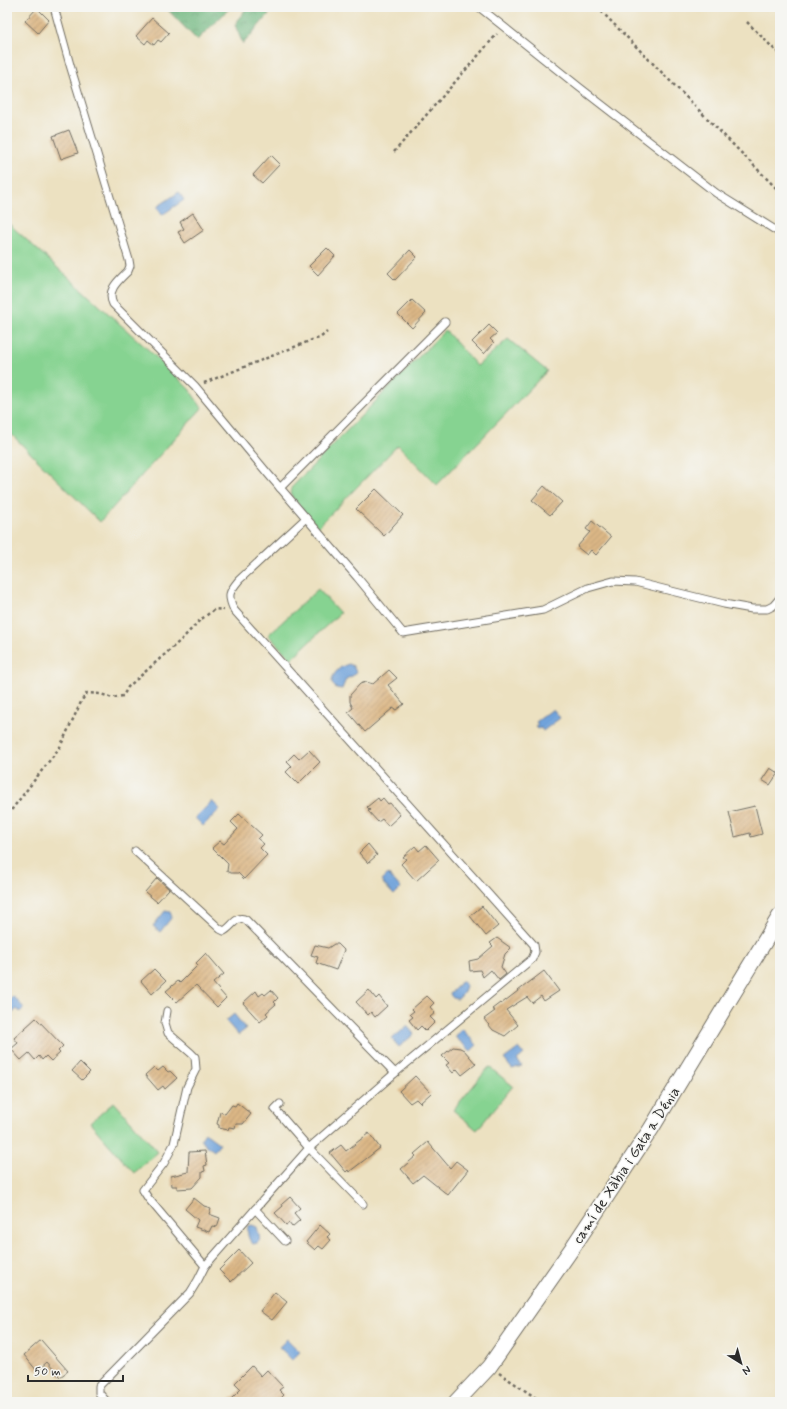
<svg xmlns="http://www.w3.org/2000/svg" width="787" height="1409" viewBox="0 0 787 1409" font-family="Mynerve,sans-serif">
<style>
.grass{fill:#86d391;stroke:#587f5e}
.forest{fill:url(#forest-crowns);stroke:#4c7053}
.water{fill:#6fa2da;stroke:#4d6682}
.building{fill:url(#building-hatch)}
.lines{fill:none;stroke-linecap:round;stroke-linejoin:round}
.lane-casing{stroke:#6f6b60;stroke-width:9}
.street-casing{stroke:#6f6b60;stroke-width:17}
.path{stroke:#6f6b60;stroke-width:2.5;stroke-dasharray:3 3;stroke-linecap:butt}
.lane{stroke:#fff;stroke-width:7}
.street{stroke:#fff;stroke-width:15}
.labels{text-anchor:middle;stroke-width:3;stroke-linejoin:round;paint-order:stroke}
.street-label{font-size:15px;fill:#2b2b2b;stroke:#f6f6f2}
</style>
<defs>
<pattern id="forest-crowns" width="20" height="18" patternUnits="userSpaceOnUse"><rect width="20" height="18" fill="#6cb57b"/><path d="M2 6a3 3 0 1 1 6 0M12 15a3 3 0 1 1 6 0" fill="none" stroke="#599365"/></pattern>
<pattern id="building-hatch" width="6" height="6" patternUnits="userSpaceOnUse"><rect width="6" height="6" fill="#dcb786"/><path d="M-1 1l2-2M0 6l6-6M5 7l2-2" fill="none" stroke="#b3956e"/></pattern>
</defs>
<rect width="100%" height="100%" fill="#f6f6f2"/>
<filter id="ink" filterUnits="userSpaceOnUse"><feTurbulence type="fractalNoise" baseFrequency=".025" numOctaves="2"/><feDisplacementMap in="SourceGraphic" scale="8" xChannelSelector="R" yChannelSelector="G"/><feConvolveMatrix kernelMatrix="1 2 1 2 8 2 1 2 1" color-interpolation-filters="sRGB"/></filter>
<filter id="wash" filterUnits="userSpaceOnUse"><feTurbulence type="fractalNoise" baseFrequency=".012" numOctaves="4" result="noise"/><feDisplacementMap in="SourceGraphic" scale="16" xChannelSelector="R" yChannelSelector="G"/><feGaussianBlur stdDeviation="0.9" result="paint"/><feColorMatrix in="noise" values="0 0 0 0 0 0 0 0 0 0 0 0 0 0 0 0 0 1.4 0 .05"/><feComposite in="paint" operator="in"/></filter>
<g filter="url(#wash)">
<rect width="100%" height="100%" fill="#ece1c1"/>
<!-- grass -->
<g class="grass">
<path d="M 7,222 L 152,353 L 189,389 L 202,408 L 100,522 L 7,430 Z"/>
<path d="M 445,330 L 477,366 L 508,339 L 547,371 L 437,485 L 398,445 L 318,527 L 292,497 L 291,488 Z"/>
<path d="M 318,589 L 340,613 L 291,659 L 268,635 Z"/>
<path d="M 489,1067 L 513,1086 L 477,1130 L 453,1110 Z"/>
<path d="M 114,1102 L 158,1152 L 134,1173 L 90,1123 Z"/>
</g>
<!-- forest -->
<g class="forest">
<path d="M 165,7 L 231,7 L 197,40 Z"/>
<path d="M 247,7 L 275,7 L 243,44 L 235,25 Z"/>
</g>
<!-- water -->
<g class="water">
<path d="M 179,192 L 184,200 L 162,215 L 157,207 Z"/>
<path d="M 349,664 L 353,666 L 356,672 L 354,675 L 346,679 L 342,689 L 336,688 L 332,684 C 331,674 340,666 349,664 Z"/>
<path d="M 553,709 L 560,718 L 543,731 L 541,728 L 538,729 L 536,727 L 538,725 L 536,722 Z"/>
<path d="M 212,801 L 220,809 L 203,826 L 195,818 Z"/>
<path d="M 388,874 L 401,888 L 394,895 L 381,881 Z"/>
<path d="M 165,911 L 170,912 L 172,917 L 160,932 L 153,926 Z"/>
<path d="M 463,981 L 466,986 C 464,992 462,996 458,999 C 453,999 451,997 450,993 L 456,988 L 460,982 Z"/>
<path d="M 13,996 L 24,1008 L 20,1012 L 17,1009 L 7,1018 L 7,1001 Z"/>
<path d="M 234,1014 L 246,1029 L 238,1035 L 226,1021 Z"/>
<path d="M 407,1026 L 414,1034 L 399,1047 L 392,1039 Z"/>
<path d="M 462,1029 L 477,1045 L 471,1051 L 455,1037 Z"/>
<path d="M 519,1048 L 524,1054 L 517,1060 L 522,1066 L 512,1069 L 504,1059 Z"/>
<path d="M 205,1133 L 220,1144 L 214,1151 L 200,1140 Z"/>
<path d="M 252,1225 L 257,1227 L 259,1235 L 260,1240 L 257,1243 L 253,1244 C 248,1240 247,1233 248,1226 Z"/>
<path d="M 287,1339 L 300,1352 L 292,1360 L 279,1347 Z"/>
</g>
<g id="blocks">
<!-- building -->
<g class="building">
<path d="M 37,8 L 49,20 L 38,33 L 25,21 Z"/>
<path d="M 152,18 L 169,33 L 161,42 L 158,40 L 154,45 L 148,40 L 145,44 L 136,36 Z"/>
<path d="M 69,130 L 78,153 L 61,159 L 53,136 Z"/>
<path d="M 271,155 L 280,164 L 262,183 L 253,175 Z"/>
<path d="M 193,213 L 204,230 L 185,243 L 178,232 L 184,229 L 180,222 Z"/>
<path d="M 327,248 L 335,256 L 318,275 L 309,266 Z"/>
<path d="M 410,250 L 417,257 L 395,280 L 388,273 Z"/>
<path d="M 412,300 L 426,313 L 412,328 L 398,314 Z"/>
<path d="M 489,325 L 497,333 L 490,339 L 494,343 L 484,354 L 472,342 Z"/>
<path d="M 544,486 L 562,502 L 550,515 L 532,500 Z"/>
<path d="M 376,489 L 403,515 L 384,536 L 356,509 Z"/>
<path d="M 592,521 L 611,537 L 596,555 L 591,550 L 587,555 L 577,547 L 590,532 L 586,529 Z"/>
<path d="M 389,670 L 397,678 L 388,685 L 404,704 L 396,710 L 393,708 L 365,732 L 348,712 L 353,708 L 350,702 L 350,695 L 360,684 L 366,682 L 373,684 Z"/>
<path d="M 309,750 L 320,762 L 298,784 L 286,772 L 292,766 L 287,761 L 294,754 L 299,759 Z"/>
<path d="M 770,768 L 778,773 L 770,785 L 762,780 Z"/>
<path d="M 378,798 L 380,801 L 383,798 L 388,804 L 390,803 L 400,815 L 388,826 L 382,819 L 378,822 L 368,811 L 370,810 L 367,807 Z"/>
<path d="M 755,806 L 762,834 L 751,837 L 750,833 L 735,837 L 729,812 Z"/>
<path d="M 239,814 L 262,835 L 258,839 L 264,844 L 260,848 L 267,855 L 244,879 L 238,873 L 231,873 L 227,871 L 228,864 L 212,848 L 220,841 L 224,844 L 238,829 L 231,822 Z"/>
<path d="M 368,844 L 377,855 L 368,863 L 359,853 Z"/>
<path d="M 426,845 L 439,860 L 416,881 L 401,864 L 406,859 L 403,857 L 415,846 L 419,851 Z"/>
<path d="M 157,878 L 169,889 L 157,902 L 145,892 Z"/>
<path d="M 482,906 L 498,926 L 486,936 L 470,916 Z"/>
<path d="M 497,938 L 511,948 L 505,954 L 501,967 L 506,974 L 499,980 L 491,970 L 483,977 L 480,970 L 470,971 L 469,961 L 478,959 L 493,946 L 490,943 Z"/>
<path d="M 334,944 L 338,944 L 344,950 L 336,970 L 316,963 L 318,957 L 311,955 L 315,945 L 328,948 Z"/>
<path d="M 206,953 L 224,974 L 213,983 L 226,998 L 217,1007 L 196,985 L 177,1002 L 166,991 L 178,981 L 180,983 L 198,965 L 196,963 Z"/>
<path d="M 154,969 L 166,981 L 152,994 L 141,981 Z"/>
<path d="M 544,971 L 559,991 L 544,1001 L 541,996 L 532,1003 L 527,997 L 506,1010 L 518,1025 L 505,1036 L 493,1030 L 484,1019 L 495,1011 L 492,1009 L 500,1003 L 501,1004 Z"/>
<path d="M 271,990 L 278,998 L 274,1002 L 276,1004 L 266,1013 L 268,1015 L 260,1022 L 243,1003 L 256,991 L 259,996 L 263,993 L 265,995 Z"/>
<path d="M 369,990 L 376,999 L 379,996 L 387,1006 L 375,1017 L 371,1012 L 368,1015 L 356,1002 Z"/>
<path d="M 427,996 L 434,1003 L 430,1007 L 435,1013 L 430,1017 L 435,1022 L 426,1031 L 421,1026 L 417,1030 L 409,1020 L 413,1017 L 410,1014 L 414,1011 L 412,1009 Z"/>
<path d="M 36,1018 L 63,1046 L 58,1051 L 60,1053 L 51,1061 L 46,1056 L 42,1060 L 39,1056 L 35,1060 L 29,1053 L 21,1060 L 11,1049 L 18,1043 L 14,1038 Z"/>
<path d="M 453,1047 L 460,1048 L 464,1050 L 476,1064 L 462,1075 L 457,1069 L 453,1073 L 446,1065 L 449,1063 L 442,1056 Z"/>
<path d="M 80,1062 L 90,1072 L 82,1080 L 72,1071 Z"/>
<path d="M 154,1067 L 158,1071 L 163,1067 L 168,1072 L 170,1071 L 177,1078 L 165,1089 L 163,1086 L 158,1090 L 145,1075 Z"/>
<path d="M 415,1076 L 431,1093 L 420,1103 L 416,1099 L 410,1103 L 399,1091 Z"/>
<path d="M 237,1103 L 251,1114 L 243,1124 L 236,1124 L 235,1128 L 229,1127 L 228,1130 L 219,1128 L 219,1125 L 217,1124 L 220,1112 L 225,1114 L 232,1105 L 235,1106 Z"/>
<path d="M 369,1133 L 380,1148 L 349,1172 L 348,1170 L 346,1172 L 330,1153 L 341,1145 L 346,1151 Z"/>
<path d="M 428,1142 L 450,1168 L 456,1161 L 468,1170 L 448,1195 L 423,1175 L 413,1183 L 401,1169 L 416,1156 L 414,1154 Z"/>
<path d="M 205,1151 L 207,1165 L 204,1166 L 205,1171 L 202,1172 L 202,1177 L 192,1188 L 177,1189 L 177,1186 L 172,1186 L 171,1176 L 188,1172 L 189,1152 Z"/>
<path d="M 290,1197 L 300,1208 L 294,1213 L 300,1220 L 292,1227 L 289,1223 L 286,1225 L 275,1213 L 283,1206 L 282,1204 Z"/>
<path d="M 194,1198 L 204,1206 L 211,1208 L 209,1214 L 220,1218 L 217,1227 L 212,1226 L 209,1232 L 195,1227 L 198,1220 L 185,1209 Z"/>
<path d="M 320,1225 L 330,1234 L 327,1237 L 331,1240 L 323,1249 L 319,1246 L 315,1250 L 306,1242 Z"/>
<path d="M 239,1250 L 251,1263 L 231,1282 L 219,1270 Z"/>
<path d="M 275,1292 L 287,1302 L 272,1320 L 260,1311 Z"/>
<path d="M 41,1340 L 68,1371 L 60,1377 L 47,1362 L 37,1371 L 24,1355 Z"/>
<path d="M 252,1366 L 261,1376 L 267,1370 L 283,1387 L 279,1390 L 284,1395 L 277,1402 L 228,1402 L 241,1389 L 235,1383 Z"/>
</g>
</g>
</g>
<g filter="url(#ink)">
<use href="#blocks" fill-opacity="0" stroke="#6f6b60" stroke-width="1"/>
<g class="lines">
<defs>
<g id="lane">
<path d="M 54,7 L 70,65 L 129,260 L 130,266 L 128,271 C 119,280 106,290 113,304 L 195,386 L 269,475 L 357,577 L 403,633 L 543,610 L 588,588 L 613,581 L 635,582 L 724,604 L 752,609 L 767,609 L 773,606 L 780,598"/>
<path d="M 479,7 L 579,87 L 716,193 L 780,233"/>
<path d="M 280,488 L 445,322"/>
<path d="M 135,851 L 220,929 L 224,931 C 232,927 237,914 246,920 L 395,1073"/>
<path d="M 167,1011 L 165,1023 L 168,1033 L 191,1053 L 195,1057 L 196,1069 L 187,1087 L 174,1144 L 164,1163 L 143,1190 L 148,1198 L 205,1266"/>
<path d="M 280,1104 L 275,1109 L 309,1148 L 363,1204"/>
<path d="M 255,1209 L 285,1241"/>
<path d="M 107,1402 L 99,1393 L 99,1386 L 190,1293 L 198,1280 L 205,1266 L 309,1148 L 395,1073 L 532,959 L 535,952 L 534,945 L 234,610 C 227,595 229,592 239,580 L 306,518"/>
</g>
<path id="street" d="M 456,1402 L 489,1367 L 573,1247 L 651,1129 L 780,916"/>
</defs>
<!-- lane casing -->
<use href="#lane" class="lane-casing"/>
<!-- street casing -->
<use href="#street" class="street-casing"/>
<!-- path -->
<g class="path">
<path d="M 597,7 L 780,192"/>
<path d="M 747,22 L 780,55"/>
<path d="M 394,152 L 497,34"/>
<path d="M 204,383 L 312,340 L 320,338 L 327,332"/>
<path d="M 7,814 L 9,813 L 60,747 L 82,700 L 87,693 L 101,694 L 112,698 L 123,696 L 128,687 L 181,640 L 200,620 L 215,609 L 224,610"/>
<path d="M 499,1373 L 542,1402"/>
</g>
<!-- lane -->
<use href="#lane" class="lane"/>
<!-- street -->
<use href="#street" class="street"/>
</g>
</g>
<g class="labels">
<!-- street labels -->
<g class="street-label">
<text transform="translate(626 1165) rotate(-57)" y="5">camí de Xàbia i Gata a Dénia</text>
</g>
</g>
<!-- margin -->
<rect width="787" height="1409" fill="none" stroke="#f6f6f2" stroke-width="24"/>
<!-- north arrow -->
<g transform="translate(741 1363) rotate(143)" stroke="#f6f6f2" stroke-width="3" paint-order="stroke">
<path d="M0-3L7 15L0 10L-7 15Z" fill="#2b2b2b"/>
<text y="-6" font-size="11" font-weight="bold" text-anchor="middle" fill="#2b2b2b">N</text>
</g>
<!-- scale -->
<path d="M28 1375v6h95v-6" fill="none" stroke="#2b2b2b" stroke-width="2"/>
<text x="34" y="1375" font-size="12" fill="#2b2b2b" stroke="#f6f6f2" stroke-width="3" paint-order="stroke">50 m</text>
</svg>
